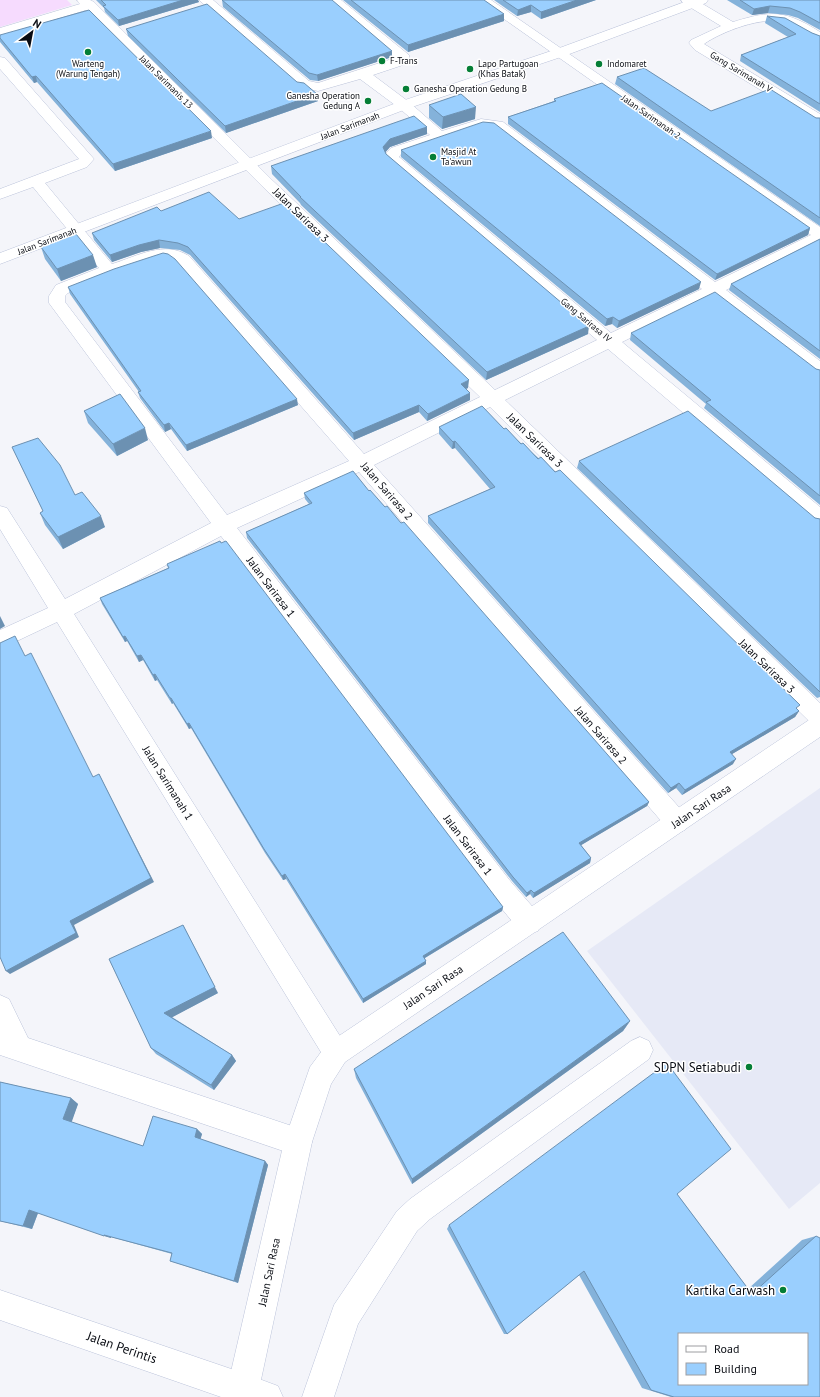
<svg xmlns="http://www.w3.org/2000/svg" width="820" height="1397" viewBox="0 0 820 1397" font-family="'PT Sans',sans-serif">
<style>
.built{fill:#e6e9f6}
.green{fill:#f6dbfe}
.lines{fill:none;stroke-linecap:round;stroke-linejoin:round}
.minor-casing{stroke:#bbc3da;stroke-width:1}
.tertiary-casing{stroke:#bbc3da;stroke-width:1}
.secondary-casing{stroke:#bbc3da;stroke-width:1}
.primary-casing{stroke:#bbc3da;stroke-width:1}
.minor{fill:#fff;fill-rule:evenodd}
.tertiary{fill:#fff;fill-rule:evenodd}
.secondary{fill:#fff;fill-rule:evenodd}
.primary{fill:#fff;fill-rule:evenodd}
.wall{fill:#84b2da}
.shaded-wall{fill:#6c91b2}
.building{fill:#9acffe;stroke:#6c91b2;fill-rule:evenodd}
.poi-dot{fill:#057e36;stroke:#fff;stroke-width:1.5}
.labels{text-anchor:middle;stroke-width:3;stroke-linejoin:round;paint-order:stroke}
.far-poi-label{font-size:9px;fill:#090c13;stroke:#fff;text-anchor:start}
.far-street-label{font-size:9px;fill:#090c13;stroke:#fff}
.street-label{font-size:11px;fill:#090c13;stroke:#fff}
.near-poi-label{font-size:13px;fill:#090c13;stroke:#fff;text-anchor:end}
.near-street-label{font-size:13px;fill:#090c13;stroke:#fff}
</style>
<rect width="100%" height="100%" fill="#f4f5fa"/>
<!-- built -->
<path class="built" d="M 820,788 L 820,1183 L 789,1209 L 587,951 Z"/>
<!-- green -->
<path class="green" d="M 0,0 L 67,0 L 72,5 L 0,27 Z"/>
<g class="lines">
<defs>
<g id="minor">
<path d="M 77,0 L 90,0 L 94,2 L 272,180 L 495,390 L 597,340 L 387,161 L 385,154 L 391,148 L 430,135 L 399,108 L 360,79 L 318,91 L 299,87 L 199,0 L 213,0 L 309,81 L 318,83 L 395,58 L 327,0 L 341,0 L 409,55 L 409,59 L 403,65 L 373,75 L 409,102 L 442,131 L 481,119 L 503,122 L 715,282 L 811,235 L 477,0 L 491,0 L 820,227 L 820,243 L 726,290 L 820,361 L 820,376 L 814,374 L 713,297 L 622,342 L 820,507 L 820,525 L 813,523 L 608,349 L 505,400 L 820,703 L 820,727 L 812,724 L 490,407 L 374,465 L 685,814 L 689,822 L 685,830 L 677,833 L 669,830 L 359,472 L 237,528 L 511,882 L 538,913 L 541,922 L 538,931 L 529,934 L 520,931 L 493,898 L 221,536 L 74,614 L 345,1044 L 349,1053 L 345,1062 L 336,1066 L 327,1062 L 57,622 L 0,649 L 0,630 L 48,608 L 0,529 L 0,506 L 7,508 L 65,599 L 211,523 L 49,303 L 49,296 L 56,285 L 99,268 L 33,187 L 0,199 L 0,189 L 79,159 L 0,69 L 0,57 L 5,58 L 94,159 L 87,167 L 45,183 L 112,264 C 138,256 164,240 189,256 L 364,454 L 480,397 L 262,186 L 86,10 L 0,36 L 0,28 L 80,4 ZM 482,127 L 494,129 L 702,289 L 611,333 L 399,157 L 401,154 ZM 164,258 L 170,259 L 177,264 L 349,461 L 227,515 L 65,302 L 65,296 L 68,293 L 115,274 Z"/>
<path d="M 681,0 L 696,0 L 733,22 C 772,10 785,10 820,32 L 820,42 C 807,39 796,28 784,23 C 764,15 721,32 704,44 L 820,114 L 820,124 L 815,123 L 695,50 L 689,43 L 691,40 L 721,26 L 683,3 Z"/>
<path d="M 0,995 L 9,999 L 28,1038 L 298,1128 L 308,1132 L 312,1142 L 308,1152 L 298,1156 L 0,1055 Z"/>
<path d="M 640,1037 L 649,1041 L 653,1050 L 649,1059 L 430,1219 L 417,1231 L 358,1324 L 334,1397 L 302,1397 L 334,1305 L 397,1211 L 410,1199 L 631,1041 Z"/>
</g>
<g id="tertiary">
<path d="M 690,0 L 708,0 L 706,3 L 564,56 L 409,108 L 0,264 L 0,253 L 399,102 L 554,50 Z"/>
<path d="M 0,1290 L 243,1373 L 254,1378 L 259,1389 L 255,1397 L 221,1397 L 0,1320 Z"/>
</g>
<path id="secondary" d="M 820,715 L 820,737 L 345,1062 L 331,1084 L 312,1142 L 259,1389 L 255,1397 L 231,1397 L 227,1389 L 284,1142 L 310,1067 L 327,1044 L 812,718 Z"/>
<path id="primary" d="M 243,1373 L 278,1386 L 283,1397 L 225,1397 L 232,1378 Z"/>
</defs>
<!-- minor casing -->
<use href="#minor" class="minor-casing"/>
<!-- tertiary casing -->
<use href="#tertiary" class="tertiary-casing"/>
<!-- secondary casing -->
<use href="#secondary" class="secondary-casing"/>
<!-- primary casing -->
<use href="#primary" class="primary-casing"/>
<!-- minor -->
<use href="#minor" class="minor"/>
<!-- tertiary -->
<use href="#tertiary" class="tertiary"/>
<!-- secondary -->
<use href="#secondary" class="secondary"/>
<!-- primary -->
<use href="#primary" class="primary"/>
</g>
<!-- wall -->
<g class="wall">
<path d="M 96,0 L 198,0 L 199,2 L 119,26 L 105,12 L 104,8 Z"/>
<path d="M 222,0 L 392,57 L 318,81 L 310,80 L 223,7 Z"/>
<path d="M 343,0 L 484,0 L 504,21 L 408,52 Z"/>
<path d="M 494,0 L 596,0 L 541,19 L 531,12 L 517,16 Z"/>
<path d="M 727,0 L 820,0 L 820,30 L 798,18 L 788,15 L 768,13 L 752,15 Z"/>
<path d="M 767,16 L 820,36 L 820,112 L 740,61 L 741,55 L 788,37 L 765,23 Z"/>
<path d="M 126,29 L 318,101 L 226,133 L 128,36 Z"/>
<path d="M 0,35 L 212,138 L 115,171 L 37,82 L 34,83 L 0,42 Z"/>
<path d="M 617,77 L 711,111 L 820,118 L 820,226 L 615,84 Z"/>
<path d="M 554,99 L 810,228 L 808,235 L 715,280 L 508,124 L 508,117 L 554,101 Z"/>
<path d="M 429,105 L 475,119 L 442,129 L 429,118 Z"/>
<path d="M 427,127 L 427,134 L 390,147 L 385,152 L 386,154 L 588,334 L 486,380 L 301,205 L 300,203 L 272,174 L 271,166 Z"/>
<path d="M 401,150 L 699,289 L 617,328 L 612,324 L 605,326 L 401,157 Z"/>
<path d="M 161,211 L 239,219 L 468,388 L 466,389 L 470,400 L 427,421 L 419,412 L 354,440 L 190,255 L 180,250 L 160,248 L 141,252 L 112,262 L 94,240 L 92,233 Z"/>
<path d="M 820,239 L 820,359 L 729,290 L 731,284 Z"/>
<path d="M 41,247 L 97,267 L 61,281 L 45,259 Z"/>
<path d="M 68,287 L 298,405 L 187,451 L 171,429 L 165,432 L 140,398 L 138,392 L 139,392 L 70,294 Z"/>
<path d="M 631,333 L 820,370 L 820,505 L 704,408 L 706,404 L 630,340 Z"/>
<path d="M 84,411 L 148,440 L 117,456 L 88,423 Z"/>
<path d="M 439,427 L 504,429 L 555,472 L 798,710 L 799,711 L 795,717 L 732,754 L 733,764 L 682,795 L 676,788 L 668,793 L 428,523 L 428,516 L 490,489 L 455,448 L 452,449 L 439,434 Z"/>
<path d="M 12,447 L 75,495 L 105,527 L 63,549 L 45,525 L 40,513 L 43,511 Z"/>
<path d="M 579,461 L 820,519 L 820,697 L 817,698 L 577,468 Z"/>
<path d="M 369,491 L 401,523 L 649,802 L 647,806 L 581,845 L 591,858 L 590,863 L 533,898 L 530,894 L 526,897 L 512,881 L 247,538 L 246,532 L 309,504 L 305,499 L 304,493 Z"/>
<path d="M 167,564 L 503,907 L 502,911 L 425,958 L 426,964 L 363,1003 L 286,879 L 283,880 L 265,853 L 191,728 L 189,729 L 173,703 L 172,704 L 157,680 L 155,681 L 143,660 L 139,662 L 127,641 L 125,642 L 102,604 L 100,598 L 168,568 Z"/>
<path d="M 109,959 L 218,993 L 172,1017 L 232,1055 L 236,1061 L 214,1090 L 156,1054 L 151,1048 Z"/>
<path d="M 630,1021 L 623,1031 L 412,1184 L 356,1078 L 354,1069 Z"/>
<path d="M 0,1082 L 71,1098 L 78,1104 L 71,1122 L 143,1146 L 197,1129 L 202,1134 L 200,1139 L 265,1161 L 268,1165 L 238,1283 L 170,1261 L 172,1254 L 111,1237 L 111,1238 L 38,1213 L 32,1229 L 0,1221 Z"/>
<path d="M 677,1194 L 748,1289 L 802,1240 L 816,1236 L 820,1397 L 671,1397 L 642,1388 L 579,1275 L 507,1334 L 504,1334 L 447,1229 L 449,1225 Z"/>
</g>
<!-- shaded-wall -->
<g class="shaded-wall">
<path d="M 183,0 L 198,0 L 199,2 L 119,26 L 118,20 Z"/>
<path d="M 577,0 L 596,0 L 541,19 L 541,12 Z"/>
<path d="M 531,5 L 531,12 L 517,16 L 518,10 Z"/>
<path d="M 770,6 L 768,13 L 752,15 L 754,9 Z"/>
<path d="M 504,14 L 504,21 L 408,52 L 408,45 Z"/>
<path d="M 392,51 L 392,57 L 318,81 L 317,75 Z"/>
<path d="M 36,76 L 37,82 L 34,83 L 32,77 Z"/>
<path d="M 317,94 L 318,101 L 226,133 L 225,126 Z"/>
<path d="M 476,107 L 475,119 L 442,129 L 443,117 Z"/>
<path d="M 427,127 L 427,134 L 390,147 L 384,154 L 383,147 L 390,139 Z"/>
<path d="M 211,131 L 212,138 L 115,171 L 113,164 Z"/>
<path d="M 810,228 L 808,235 L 715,280 L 717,274 Z"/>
<path d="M 159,240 L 160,248 L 141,252 L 112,262 L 110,255 L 139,245 Z"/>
<path d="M 93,255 L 97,267 L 61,281 L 57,269 Z"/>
<path d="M 701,282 L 699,289 L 617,328 L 619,321 Z"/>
<path d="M 613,317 L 612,324 L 605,326 L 607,319 Z"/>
<path d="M 589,326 L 588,334 L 486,380 L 487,372 Z"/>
<path d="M 469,380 L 468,388 L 461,391 L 461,384 Z"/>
<path d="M 470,393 L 470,400 L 427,421 L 428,414 Z"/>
<path d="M 297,399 L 298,405 L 187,451 L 186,445 Z"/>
<path d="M 419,405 L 419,412 L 354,440 L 353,433 Z"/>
<path d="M 169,423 L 171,429 L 165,432 L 164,425 Z"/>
<path d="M 145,428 L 148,440 L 117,456 L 113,444 Z"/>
<path d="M 455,441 L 455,448 L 452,449 L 453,442 Z"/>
<path d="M 101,516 L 105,527 L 63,549 L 58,537 Z"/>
<path d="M 0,616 L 5,626 L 0,629 Z"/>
<path d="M 125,636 L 127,641 L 125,642 L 123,637 Z"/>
<path d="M 141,655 L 143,660 L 139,662 L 137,656 Z"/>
<path d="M 155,674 L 157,680 L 155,681 L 153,675 Z"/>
<path d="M 170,698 L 171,698 L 173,703 L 172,704 Z"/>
<path d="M 799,711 L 795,717 L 727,757 L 730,752 Z"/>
<path d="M 189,723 L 191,728 L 189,729 L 187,724 Z"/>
<path d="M 736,759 L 733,764 L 682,795 L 685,790 Z"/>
<path d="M 99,774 L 154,882 L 74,925 L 79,937 L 10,974 L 6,971 L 70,921 Z"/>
<path d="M 679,783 L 676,788 L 668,793 L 671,788 Z"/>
<path d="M 649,802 L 647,806 L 578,847 L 579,843 Z"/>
<path d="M 591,858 L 590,863 L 533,898 L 534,893 Z"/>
<path d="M 285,874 L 286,879 L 283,880 L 282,876 Z"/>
<path d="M 531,890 L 530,894 L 526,897 L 527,893 Z"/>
<path d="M 503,907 L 502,911 L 423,959 L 423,956 Z"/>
<path d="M 183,925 L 218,993 L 169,1019 L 164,1013 Z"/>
<path d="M 426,961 L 426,964 L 363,1003 L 363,999 Z"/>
<path d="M 630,1021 L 623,1031 L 412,1184 L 412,1179 Z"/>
<path d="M 232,1055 L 236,1061 L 214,1090 L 211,1085 Z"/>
<path d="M 71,1098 L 78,1104 L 71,1124 L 63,1119 Z"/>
<path d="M 197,1129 L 202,1134 L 200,1141 L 195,1137 Z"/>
<path d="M 265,1161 L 268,1165 L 238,1283 L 234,1281 Z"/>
<path d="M 29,1210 L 38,1213 L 32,1229 L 23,1226 Z"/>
<path d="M 104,1235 L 111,1237 L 111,1238 L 104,1236 Z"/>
</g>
<!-- building -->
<g class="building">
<path d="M 101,0 L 183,0 L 118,20 L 103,6 L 106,5 Z"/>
<path d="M 222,0 L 332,0 L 392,51 L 317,75 L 309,73 Z"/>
<path d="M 351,0 L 484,0 L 504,14 L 408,45 Z"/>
<path d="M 503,0 L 577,0 L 541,12 L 531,5 L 518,10 Z"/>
<path d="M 740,0 L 820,0 L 820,23 L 800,12 L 790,8 L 770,6 L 754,9 Z"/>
<path d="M 207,4 L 297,82 L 304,83 L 317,94 L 225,126 L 126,29 Z"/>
<path d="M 89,10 L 211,131 L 113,164 L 36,76 L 32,77 L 0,38 L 0,35 Z"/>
<path d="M 767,16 L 785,18 L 812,33 L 820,36 L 820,104 L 741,55 L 796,34 Z"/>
<path d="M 644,68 L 711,111 L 770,89 L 816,118 L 820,118 L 820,218 L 617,77 Z"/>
<path d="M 602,83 L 810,228 L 717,274 L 508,117 L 556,101 L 554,99 Z"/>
<path d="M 461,94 L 476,107 L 443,117 L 429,105 Z"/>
<path d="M 414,116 L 427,127 L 390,139 L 383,147 L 386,154 L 589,326 L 487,372 L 300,197 L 301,197 L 271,166 Z"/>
<path d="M 483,122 L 494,123 L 701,282 L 619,321 L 613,317 L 607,319 L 401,150 Z"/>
<path d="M 209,192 L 239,219 L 284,203 L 469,380 L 461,384 L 470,393 L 428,414 L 419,405 L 353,433 L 188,247 L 178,243 L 159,240 L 139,245 L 110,255 L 92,233 L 157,207 L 161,211 Z"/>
<path d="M 76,234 L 93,255 L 57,269 L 41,247 Z"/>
<path d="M 820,239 L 820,351 L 731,284 Z"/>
<path d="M 163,253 L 168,254 L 175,259 L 297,399 L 186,445 L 169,423 L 164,425 L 138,392 L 141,391 L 68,287 L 114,269 Z"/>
<path d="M 715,292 L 816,369 L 820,370 L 820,496 L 706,402 L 711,400 L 631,333 Z"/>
<path d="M 120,394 L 145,428 L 113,444 L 84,411 Z"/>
<path d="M 482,406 L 504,429 L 506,428 L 521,444 L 523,443 L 538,459 L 541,457 L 555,472 L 560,470 L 800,705 L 796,708 L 799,711 L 730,752 L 736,759 L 685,790 L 679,783 L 671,788 L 428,516 L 495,487 L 455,441 L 453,442 L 439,427 Z"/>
<path d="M 688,411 L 815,518 L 820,519 L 820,692 L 579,461 Z"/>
<path d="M 38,438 L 60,465 L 75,495 L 82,492 L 101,516 L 58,537 L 40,513 L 43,511 L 12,447 Z"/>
<path d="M 353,471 L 369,491 L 370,490 L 385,507 L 387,506 L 401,523 L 404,522 L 649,802 L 579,843 L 591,858 L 534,893 L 531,890 L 527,893 L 513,877 L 246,532 L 312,503 L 304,493 Z"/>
<path d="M 220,541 L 221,543 L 226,541 L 503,907 L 423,956 L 426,961 L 363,999 L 285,874 L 282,876 L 264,849 L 189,723 L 187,724 L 171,698 L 170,698 L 155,674 L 153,675 L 141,655 L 137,656 L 125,636 L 123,637 L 100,598 L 169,568 L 167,564 Z"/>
<path d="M 15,636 L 25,656 L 31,653 L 93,777 L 99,774 L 151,878 L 70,921 L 76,933 L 6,971 L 0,957 L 0,643 Z"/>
<path d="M 183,925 L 215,987 L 164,1013 L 232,1055 L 211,1085 L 151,1048 L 109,959 Z"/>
<path d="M 563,932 L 630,1021 L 412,1179 L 354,1069 Z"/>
<path d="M 667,1063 L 731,1149 L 677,1194 L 752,1294 L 816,1236 L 820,1238 L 820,1397 L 674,1397 L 651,1390 L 584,1271 L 507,1334 L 449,1225 ZM 679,1334 L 807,1334 L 807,1384 L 679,1384 Z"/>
<path d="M 0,1082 L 71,1098 L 63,1119 L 143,1146 L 153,1116 L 197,1129 L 195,1137 L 265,1161 L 234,1281 L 170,1261 L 172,1253 L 104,1235 L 104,1236 L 29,1210 L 23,1226 L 0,1221 Z"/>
</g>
<!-- markers -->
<g class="poi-dot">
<circle cx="88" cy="52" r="4"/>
<circle cx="382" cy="61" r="4"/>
<circle cx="599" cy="64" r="4"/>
<circle cx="470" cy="69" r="4"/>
<circle cx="406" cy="89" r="4"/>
<circle cx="368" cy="101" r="4"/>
<circle cx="433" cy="157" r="4"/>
<circle cx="749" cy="1067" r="4"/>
<circle cx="783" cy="1290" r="4"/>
</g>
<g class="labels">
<!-- far-poi labels -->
<g class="far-poi-label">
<text x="390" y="64">F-Trans</text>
<text x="88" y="67" text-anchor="middle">Warteng<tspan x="88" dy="10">(Warung Tengah)</tspan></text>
<text x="478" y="67">Lapo Partugoan<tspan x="478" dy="10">(Khas Batak)</tspan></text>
<text x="607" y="67">Indomaret</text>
<text x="414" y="92">Ganesha Operation Gedung B</text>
<text x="360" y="99" text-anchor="end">Ganesha Operation<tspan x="360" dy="10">Gedung A</tspan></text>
<text x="441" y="155">Masjid At<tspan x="441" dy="10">Ta'awun</tspan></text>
</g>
<!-- far-street labels -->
<g class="far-street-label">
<text transform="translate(741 72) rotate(31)" y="3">Gang Sarimanah V</text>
<text transform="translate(166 82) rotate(45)" y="3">Jalan Sarimanis 13</text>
<text transform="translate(651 117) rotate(35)" y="3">Jalan Sarimanah 2</text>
<text transform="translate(350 126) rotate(-21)" y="3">Jalan Sarimanah</text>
<text transform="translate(47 241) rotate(-21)" y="3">Jalan Sarimanah</text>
<text transform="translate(586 320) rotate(40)" y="3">Gang Sarirasa IV</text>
</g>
<!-- street labels -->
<g class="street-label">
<text transform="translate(301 215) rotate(44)" y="4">Jalan Sarirasa 3</text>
<text transform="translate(535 440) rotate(44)" y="4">Jalan Sarirasa 3</text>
<text transform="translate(387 491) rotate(49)" y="4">Jalan Sarirasa 2</text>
<text transform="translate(271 587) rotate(53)" y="4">Jalan Sarirasa 1</text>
<text transform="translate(767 666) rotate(44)" y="4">Jalan Sarirasa 3</text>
<text transform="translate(601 735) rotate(49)" y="4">Jalan Sarirasa 2</text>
<text transform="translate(168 783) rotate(58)" y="4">Jalan Sarimanah 1</text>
<text transform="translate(701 806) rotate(-34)" y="4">Jalan Sari Rasa</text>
<text transform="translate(468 845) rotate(53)" y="4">Jalan Sarirasa 1</text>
<text transform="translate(433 987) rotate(-34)" y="4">Jalan Sari Rasa</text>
<text transform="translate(269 1272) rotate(-78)" y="4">Jalan Sari Rasa</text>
</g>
<!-- near-poi labels -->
<g class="near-poi-label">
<text x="741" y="1072">SDPN Setiabudi</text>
<text x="775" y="1295">Kartika Carwash</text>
</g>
<!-- near-street labels -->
<g class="near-street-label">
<text transform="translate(122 1347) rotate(19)" y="5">Jalan Perintis</text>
</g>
</g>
<!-- legend -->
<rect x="678" y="1333" width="130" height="52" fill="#ffffff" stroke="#9d9ea1"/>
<rect x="686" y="1346" width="20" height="6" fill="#ffffff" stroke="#9d9ea1"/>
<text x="714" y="1353" font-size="12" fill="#090c13">Road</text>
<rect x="686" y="1363" width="20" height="12" fill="#9acffe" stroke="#9d9ea1"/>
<text x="714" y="1373" font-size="12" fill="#090c13">Building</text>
<!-- north arrow -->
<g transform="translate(32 32) rotate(32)" stroke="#ffffff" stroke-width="3" paint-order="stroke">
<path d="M0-3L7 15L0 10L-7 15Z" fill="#090c13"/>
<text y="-6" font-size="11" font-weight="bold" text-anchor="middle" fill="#090c13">N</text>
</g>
</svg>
